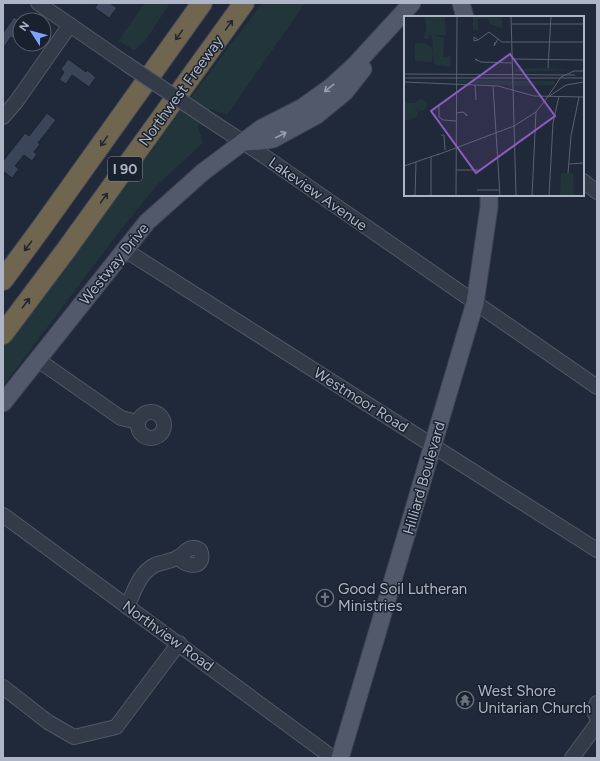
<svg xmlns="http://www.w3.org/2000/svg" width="600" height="761" viewBox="0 0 600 761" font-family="Figtree,sans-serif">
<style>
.green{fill:#22353a}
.building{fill:#3b4559;stroke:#1b2230}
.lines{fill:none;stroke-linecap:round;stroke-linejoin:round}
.minor-casing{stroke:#515867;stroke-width:16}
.major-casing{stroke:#3d4453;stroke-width:19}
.highway-casing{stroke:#3e4554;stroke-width:22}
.minor{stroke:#333b49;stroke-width:14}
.major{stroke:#51596a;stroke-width:17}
.highway{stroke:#706650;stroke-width:20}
.minor-bridge-casing{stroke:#515867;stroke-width:16;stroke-linecap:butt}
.minor-bridge{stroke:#333b49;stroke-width:14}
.oneway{stroke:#222731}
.oneway2{stroke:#979eaf}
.labels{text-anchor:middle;stroke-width:3;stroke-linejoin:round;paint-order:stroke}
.shield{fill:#19202e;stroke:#818898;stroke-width:1}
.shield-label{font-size:14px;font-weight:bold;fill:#aeb5c6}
.street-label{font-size:15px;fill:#aeb5c6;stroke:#19202e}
.poi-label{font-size:15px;fill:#aeb5c6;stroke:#19202e;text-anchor:start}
.inset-road{fill:none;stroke:#596171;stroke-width:1}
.view{fill:#8d5cc1;fill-opacity:0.15;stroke:#8d5cc1;stroke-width:2}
.inset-edge{fill:none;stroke:#aeb5c6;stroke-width:2}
</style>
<rect width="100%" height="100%" fill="#202939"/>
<!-- green -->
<g class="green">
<path d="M 145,3 L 170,3 L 145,41 L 134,50 L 118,41 Z"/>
<path d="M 262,3 L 305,3 L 227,115 L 210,109 L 198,127 L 203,143 L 156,186 L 116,236 L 3,386 L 3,346 Z"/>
</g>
<!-- building -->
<g class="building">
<path d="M 98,3 L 110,3 L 117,8 L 109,18 L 95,8 Z"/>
<path d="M 14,17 L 20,21 L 20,31 L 14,39 L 11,37 L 3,49 L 3,33 Z"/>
<path d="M 68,59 L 86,72 L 87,70 L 96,77 L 89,87 L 72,75 L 66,84 L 59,80 L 64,72 L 61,69 Z"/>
<path d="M 47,113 L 56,120 L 38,143 L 40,144 L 34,152 L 37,154 L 32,161 L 24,155 L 15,166 L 19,169 L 12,178 L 3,171 L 3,161 L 25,133 L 29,136 Z"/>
</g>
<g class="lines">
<defs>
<g id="minor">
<path d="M 38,3 L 125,63"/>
<path d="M 202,115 L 264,156 L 597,387"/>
<path d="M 3,117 L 16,102 L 70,25"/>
<path d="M 583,181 L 597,192"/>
<path d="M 125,250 L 597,550"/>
<path d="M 38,360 L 121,418 L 138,422"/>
<circle cx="151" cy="425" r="13"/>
<path d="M 3,515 L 333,758"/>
<path d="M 127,607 C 134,592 139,573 155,565 C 162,562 172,561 179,557 C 186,552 190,544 200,550 C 207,568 187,569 178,557"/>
<path d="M 3,687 L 48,722 L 74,737 L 116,727 L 179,643"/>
<path d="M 597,703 C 594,708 594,713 597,718"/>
<path d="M 572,758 L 597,724"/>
</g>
<g id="major">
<path d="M 461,3 L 465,17"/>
<path d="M 243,142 L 262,141 L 273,139 L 317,115 L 345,92 L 363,69"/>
<path d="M 3,403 L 147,222 L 203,172 L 243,142 L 262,128 L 303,107 L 331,87 L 355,65 L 412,3"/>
<path d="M 340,758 L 475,303 L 489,207 L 489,195"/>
</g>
<g id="highway">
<path d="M 3,280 L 42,227 L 202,3"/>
<path d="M 3,334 L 66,250 L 244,3"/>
</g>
</defs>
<!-- minor casing -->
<use href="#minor" class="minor-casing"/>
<!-- major casing -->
<use href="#major" class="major-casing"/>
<!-- highway casing -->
<use href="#highway" class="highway-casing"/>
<!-- minor -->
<use href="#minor" class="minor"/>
<!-- major -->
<use href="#major" class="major"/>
<!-- highway -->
<use href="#highway" class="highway"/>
<defs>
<path id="minor-bridge" d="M 125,63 L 202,115"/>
</defs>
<!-- minor-bridge casing -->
<use href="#minor-bridge" class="minor-bridge-casing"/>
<!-- minor-bridge -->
<use href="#minor-bridge" class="minor-bridge"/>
</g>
<!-- one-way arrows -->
<defs><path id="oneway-shaft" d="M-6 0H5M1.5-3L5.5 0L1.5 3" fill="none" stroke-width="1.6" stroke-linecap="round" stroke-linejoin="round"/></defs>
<g class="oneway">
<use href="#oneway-shaft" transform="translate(229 25) rotate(-54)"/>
<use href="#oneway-shaft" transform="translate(179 35) rotate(125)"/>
<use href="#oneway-shaft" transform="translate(104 141) rotate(125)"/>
<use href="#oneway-shaft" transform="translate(104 198) rotate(-54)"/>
<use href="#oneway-shaft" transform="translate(28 246) rotate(127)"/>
<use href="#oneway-shaft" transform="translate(26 303) rotate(-53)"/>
</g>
<g class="oneway2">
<use href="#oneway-shaft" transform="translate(329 88) rotate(142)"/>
<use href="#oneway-shaft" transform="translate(281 135) rotate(-27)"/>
</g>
<!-- icons -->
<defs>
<symbol id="church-ring" viewBox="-11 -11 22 22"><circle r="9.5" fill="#19202e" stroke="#6b7280" stroke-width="1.5"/><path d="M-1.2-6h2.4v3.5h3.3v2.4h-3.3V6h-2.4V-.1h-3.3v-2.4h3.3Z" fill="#6b7280"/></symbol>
<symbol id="temple-ring" viewBox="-11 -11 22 22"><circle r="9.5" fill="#19202e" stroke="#6b7280" stroke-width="1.5"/><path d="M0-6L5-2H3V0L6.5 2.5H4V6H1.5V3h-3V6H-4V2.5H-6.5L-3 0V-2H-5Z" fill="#6b7280"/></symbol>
</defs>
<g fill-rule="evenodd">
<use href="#church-ring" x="315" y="588" width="20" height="20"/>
<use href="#temple-ring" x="455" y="690" width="20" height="20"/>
</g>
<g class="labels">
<!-- shield labels -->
<rect class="shield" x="108" y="157" width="34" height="24" rx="3"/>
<g class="shield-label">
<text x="125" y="174">I 90</text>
</g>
<!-- street labels -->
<g class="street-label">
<text transform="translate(181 91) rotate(-54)" y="5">Northwest Freeway</text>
<text transform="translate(318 194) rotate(35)" y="5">Lakeview Avenue</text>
<text transform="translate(114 264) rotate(-51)" y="5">Westway Drive</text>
<text transform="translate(361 400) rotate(32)" y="5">Westmoor Road</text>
<text transform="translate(424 478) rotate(-74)" y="5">Hilliard Boulevard</text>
<text transform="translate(168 636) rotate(36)" y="5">Northview Road</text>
</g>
<!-- poi labels -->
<g class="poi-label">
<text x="338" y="594">Good Soil Lutheran<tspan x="338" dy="17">Ministries</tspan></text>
<text x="478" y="696">West Shore<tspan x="478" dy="17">Unitarian Church</tspan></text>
</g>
</g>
<!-- overview -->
<g transform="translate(404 16)">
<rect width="180" height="180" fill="#202939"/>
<path d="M 21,0 L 41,0 L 42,19 L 29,19 L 40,22 L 39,41 L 47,40 L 46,51 L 30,48 L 28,19 L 25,19 L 25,23 L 19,22 L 22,14 ZM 69,0 L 98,1 L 98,13 L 86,8 L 84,3 L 74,3 L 74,14 L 69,14 ZM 11,27 L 21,27 L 26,30 L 29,36 L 28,46 L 11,45 ZM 143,52 L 166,54 L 112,56 L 110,53 ZM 54,64 L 115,65 L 151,65 L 149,69 L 111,70 L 110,68 L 106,69 L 55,67 ZM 1,82 L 3,87 L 10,87 L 14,98 L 11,102 L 0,105 ZM11 89a6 6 0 1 1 12 0a6 6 0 1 1-12 0ZM 157,157 L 169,157 L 170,180 L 156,180 Z" fill="#22353a"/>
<path class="inset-road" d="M 107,0 L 112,180M 108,8 L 180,8M 74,24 L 70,25 L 70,21 L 74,24 L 85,16 L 98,26 L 180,26M 91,26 L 90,30 L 94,23M 108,43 L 180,44M 74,45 L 71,43 L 77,46 L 108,47M 144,52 L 147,0M 0,58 L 171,59M 0,62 L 180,62M 0,66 L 94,70 L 130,80 L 180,81M 71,69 L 72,84M 89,69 L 96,180M 144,81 L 162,69 L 180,66M 143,82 L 157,61 L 170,55 L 180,55M 35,88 L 35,101 L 39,104 L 52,105M 52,97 L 59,96 L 63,99 L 63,100 L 61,98M 37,119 L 40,119 L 41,134M 33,139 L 110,110 L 132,96 L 143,82M 165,148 L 180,147M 0,150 L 35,138M 52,154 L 76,154M 164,157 L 167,120 L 175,81M 73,174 L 96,174M 11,180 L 12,146M 27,180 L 27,141M 52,180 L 53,0M 128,180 L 132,96M 145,180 L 149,107 L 155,80"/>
<path class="view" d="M 106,38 L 151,100 L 72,157 L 27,95 Z"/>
<rect width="180" height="180" class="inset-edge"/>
</g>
<!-- border -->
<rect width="600" height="761" fill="none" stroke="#aeb5c6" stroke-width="8"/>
<!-- north arrow -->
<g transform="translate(32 32) rotate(306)"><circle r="19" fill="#19202e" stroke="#555c6b"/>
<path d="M0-3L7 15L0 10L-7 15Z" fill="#7ca4fc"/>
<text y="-6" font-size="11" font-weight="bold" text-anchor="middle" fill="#aeb5c6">N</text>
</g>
</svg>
